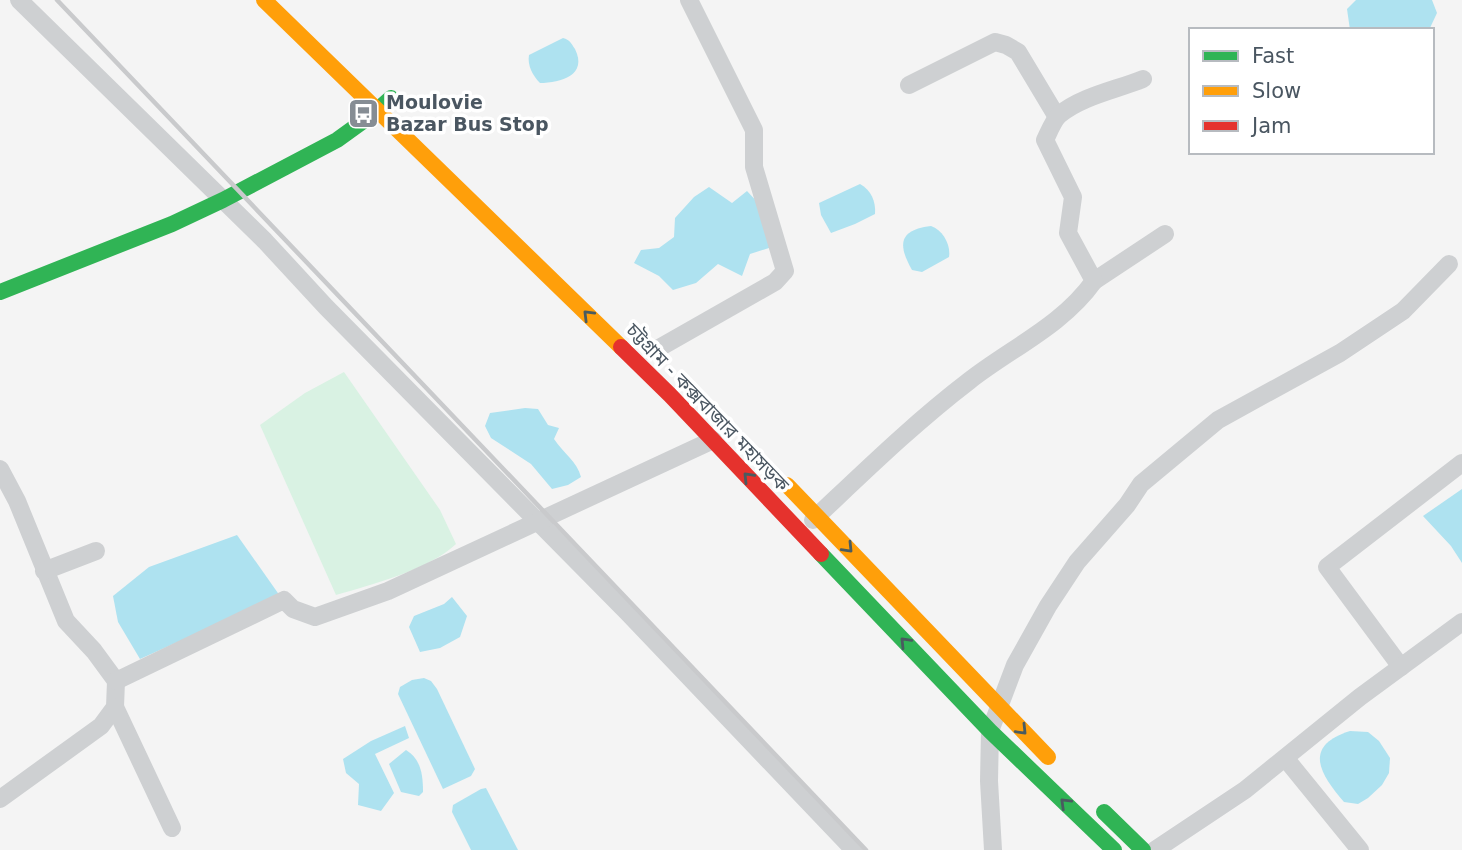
<svg xmlns="http://www.w3.org/2000/svg" width="1462" height="850" viewBox="0 0 1462 850" font-family="'DejaVu Sans','Noto Sans Bengali',sans-serif">
<style>
.green{fill:#d9f2e3}
.water{fill:#aee2f0}
.lines{fill:none;stroke-linecap:round;stroke-linejoin:round}
.street{stroke:#ced0d2;stroke-width:18}
.fast{stroke:#30b455;stroke-width:16}
.slow{stroke:#ff9f0a;stroke-width:16}
.jam{stroke:#e5322d;stroke-width:16}
.rail{stroke:#c9cacc;stroke-width:4.5}
.oneway{stroke:#495b60}
.labels{text-anchor:middle;stroke-width:7;stroke-linejoin:round;paint-order:stroke}
.poi-label{font-size:19px;font-weight:bold;fill:#4a5661;stroke:#fff;text-anchor:start}
.street-label{font-size:19px;fill:#4a5661;stroke:#fff}
</style>
<rect width="100%" height="100%" fill="#f4f4f4"/>
<!-- green -->
<path class="green" d="M 344,372 L 440,510 L 456,544 C 430,569 371,585 336,595 L 260,425 L 305,393 Z"/>
<!-- water -->
<g class="water">
<path d="M 1356,0 L 1432,0 L 1437,13 L 1429,30 L 1350,30 L 1347,9 Z"/>
<path d="M 563,38 C 570,40 571,43 575,49 C 588,75 561,83 540,83 C 533,76 527,65 529,55 Z"/>
<path d="M 860,184 C 871,190 876,201 875,214 L 855,224 L 831,233 L 821,215 L 819,203 Z"/>
<path d="M 709,187 L 732,203 L 747,191 L 760,205 L 772,247 L 750,254 L 742,276 L 718,264 L 696,283 L 673,290 L 659,276 L 634,263 L 641,250 L 659,248 L 674,237 L 675,218 L 694,197 Z"/>
<path d="M 931,226 C 943,230 951,245 949,257 L 922,272 L 912,270 C 898,245 898,230 931,226 Z"/>
<path d="M 525,408 L 538,409 L 548,425 L 559,428 L 554,439 C 564,454 577,461 581,477 L 568,485 L 552,489 L 531,464 L 491,438 L 485,426 L 490,413 Z"/>
<path d="M 1462,489 L 1462,563 L 1451,546 L 1423,516 Z"/>
<path d="M 237,535 L 280,596 L 140,659 L 118,622 L 113,596 L 149,567 Z"/>
<path d="M 452,597 L 467,616 L 460,637 L 440,648 L 420,652 L 409,627 L 414,616 L 444,604 Z"/>
<path d="M 424,678 L 431,681 L 437,689 L 475,769 L 471,776 L 443,789 L 398,694 L 400,687 L 412,680 Z"/>
<path d="M 405,726 L 409,738 L 375,754 L 394,793 L 381,811 L 358,805 L 359,784 L 346,773 L 343,759 L 371,741 Z"/>
<path d="M 1350,731 L 1368,732 L 1379,741 L 1390,758 L 1389,773 L 1382,785 L 1368,798 L 1358,804 L 1344,802 C 1319,773 1303,746 1350,731 Z"/>
<path d="M 406,750 C 421,759 423,775 423,792 L 419,796 L 401,792 L 389,764 Z"/>
<path d="M 486,788 L 518,850 L 471,850 L 452,812 L 453,805 L 481,789 Z"/>
</g>
<g class="lines">
<!-- street -->
<g class="street">
<path d="M 19,0 L 265,241 L 326,307 L 628,613 L 854,850"/>
<path d="M 909,85 L 995,42 L 1006,45 L 1018,52 L 1057,117"/>
<path d="M 1094,281 L 1165,234"/>
<path d="M 652,352 L 775,282 L 785,271 L 754,167 L 754,130 L 689,0"/>
<path d="M 0,469 L 17,501 L 66,621 L 94,651 L 116,681 L 115,707 L 101,726 L 0,799"/>
<path d="M 813,520 C 863,473 914,423 969,381 C 1011,348 1062,326 1094,281 L 1068,233 L 1073,197 L 1045,140 C 1049,132 1053,121 1059,115 C 1082,96 1116,90 1143,79"/>
<path d="M 44,571 L 96,551"/>
<path d="M 1401,667 L 1327,567 L 1462,463"/>
<path d="M 116,681 L 284,600 L 293,609 L 315,617 L 388,591 L 713,440"/>
<path d="M 115,707 L 172,828"/>
<path d="M 1286,759 L 1360,850"/>
<path d="M 993,850 L 989,781 L 990,731 L 1015,665 L 1048,606 L 1077,562 L 1127,505 L 1141,484 L 1218,420 L 1340,353 L 1403,311 L 1449,264"/>
<path d="M 1155,850 L 1245,790 L 1360,697 L 1462,622"/>
</g>
<!-- fast -->
<g class="fast">
<path d="M 0,292 L 172,224 L 223,200 L 337,140 L 373,114 L 391,98"/>
<path d="M 821,554 L 990,731 L 1114,850"/>
<path d="M 1104,812 L 1143,850"/>
</g>
<!-- slow -->
<g class="slow">
<path d="M 264,0 L 621,347"/>
<path d="M 787,485 L 1048,757"/>
</g>
<!-- jam -->
<path class="jam" d="M 621,347 L 670,395 L 821,554"/>
<!-- rail -->
<path class="rail" d="M 57,0 L 866,850"/>
</g>
<!-- one-way arrows -->
<defs><path id="oneway-chevron" d="M-2-3.5L2.5 0L-2 3.5" fill="none" stroke-width="1.6" stroke-linecap="round" stroke-linejoin="round" transform="scale(1.75)"/></defs>
<g class="oneway">
<use href="#oneway-chevron" transform="translate(588 315) rotate(-135)"/>
<use href="#oneway-chevron" transform="translate(748 477) rotate(-134)"/>
<use href="#oneway-chevron" transform="translate(848 548) rotate(46)"/>
<use href="#oneway-chevron" transform="translate(905 642) rotate(-134)"/>
<use href="#oneway-chevron" transform="translate(1022 730) rotate(46)"/>
<use href="#oneway-chevron" transform="translate(1065 803) rotate(-136)"/>
</g>
<!-- icons -->
<defs>
<symbol id="bus-square" viewBox="-11 -11 22 22"><rect x="-9" y="-9" width="18" height="18" rx="4" fill="#868d94" stroke="#fff"/><path d="M-5-6H5V4H4V6H2V4H-2V6H-4V4H-5ZM-3.5-4V0h7V-4ZM-3.5 1.2v1.5H-2V1.2ZM2 1.2v1.5H3.5V1.2Z" fill="#fff"/></symbol>
</defs>
<g fill-rule="evenodd">
<use href="#bus-square" x="346" y="96" width="35" height="35"/>
</g>
<g class="labels">
<!-- poi labels -->
<g class="poi-label">
<text x="386" y="109">Moulovie<tspan x="386" dy="22">Bazar Bus Stop</tspan></text>
</g>
<!-- street labels -->
<g class="street-label">
<text transform="translate(708 407) rotate(46)" y="7">চট্টগ্রাম - কক্সবাজার মহাসড়ক</text>
</g>
</g>
<!-- legend -->
<rect x="1189" y="28" width="245" height="126" fill="#ffffff" stroke="#b7bbc0" stroke-width="2"/>
<rect x="1203" y="51" width="35" height="10" fill="#30b455" stroke="#b7bbc0" stroke-width="2"/>
<text x="1252" y="63" font-size="21" fill="#4a5661">Fast</text>
<rect x="1203" y="86" width="35" height="10" fill="#ff9f0a" stroke="#b7bbc0" stroke-width="2"/>
<text x="1252" y="98" font-size="21" fill="#4a5661">Slow</text>
<rect x="1203" y="121" width="35" height="10" fill="#e5322d" stroke="#b7bbc0" stroke-width="2"/>
<text x="1252" y="133" font-size="21" fill="#4a5661">Jam</text>
</svg>
